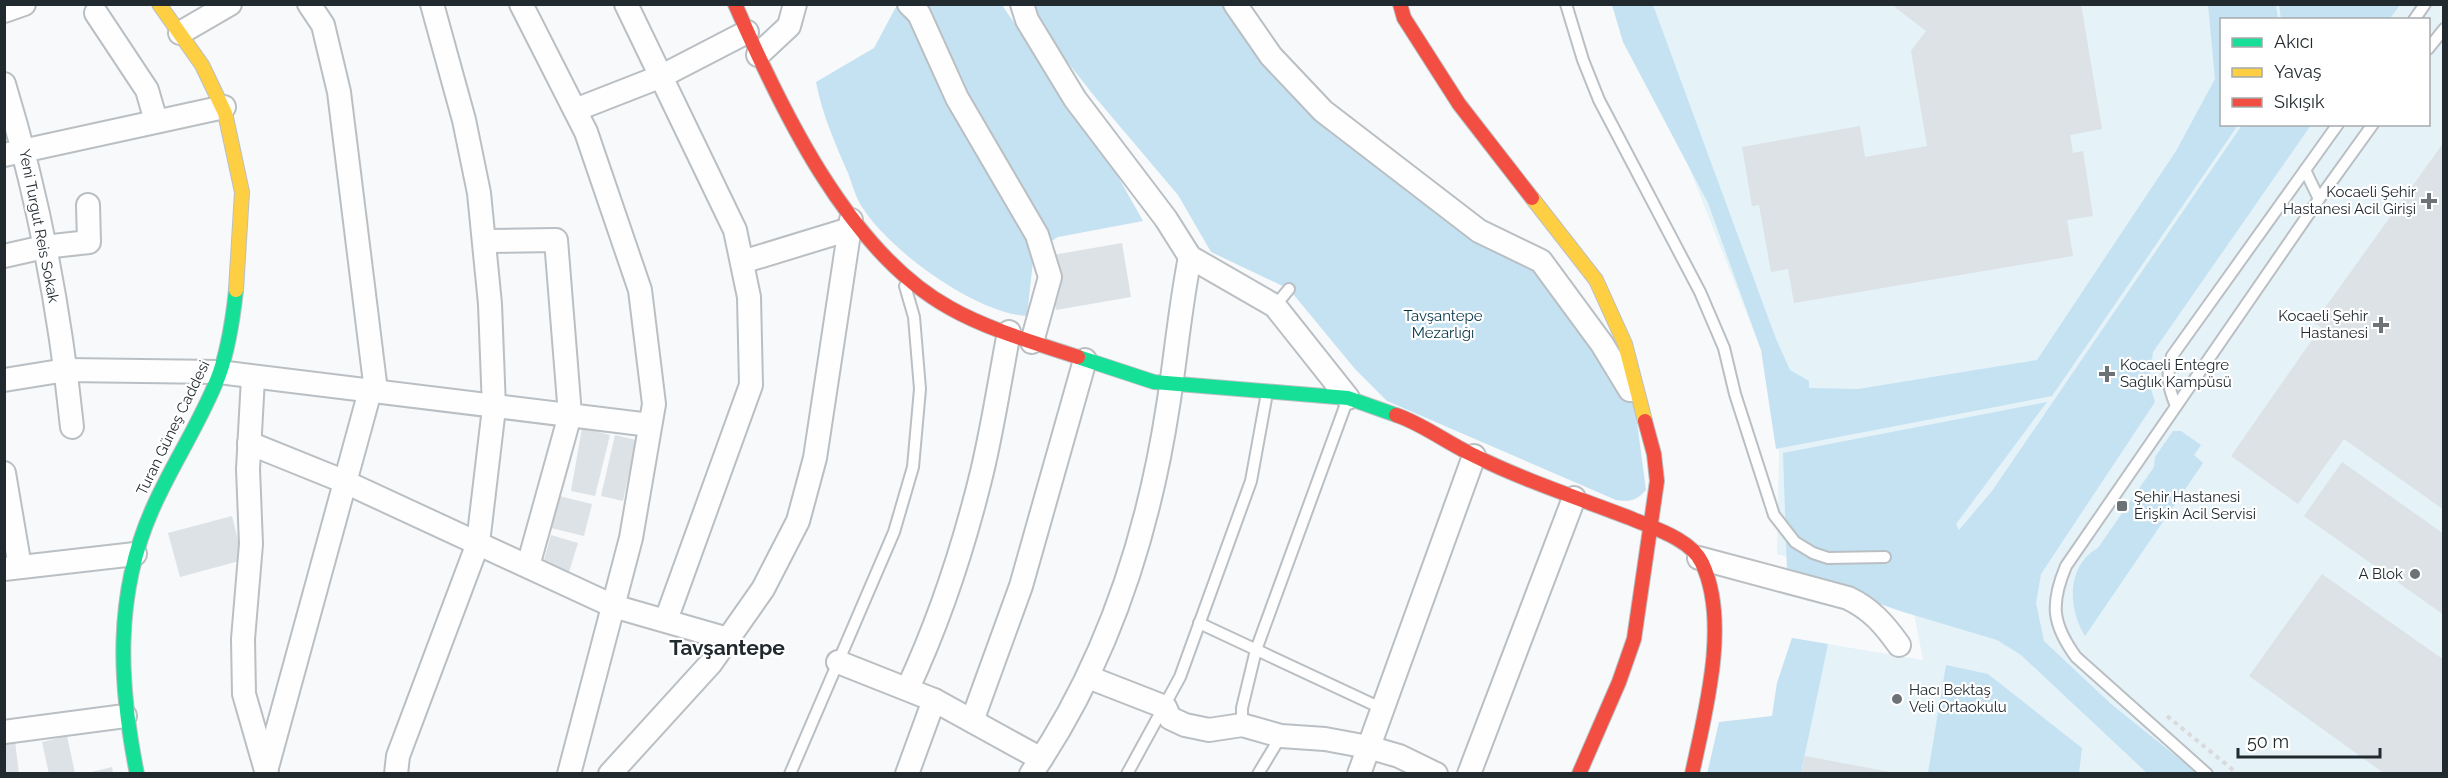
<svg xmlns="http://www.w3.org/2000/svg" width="2448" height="778" viewBox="0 0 2448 778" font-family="Raleway,sans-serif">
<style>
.built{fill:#e5f2f8;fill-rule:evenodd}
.green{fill:#c4e2f2}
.building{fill:#dce2e5}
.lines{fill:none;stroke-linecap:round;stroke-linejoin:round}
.lane-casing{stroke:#babfc3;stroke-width:14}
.street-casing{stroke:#babfc3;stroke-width:26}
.fast-casing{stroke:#babfc3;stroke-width:16}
.slow-casing{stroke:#babfc3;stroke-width:16}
.jam-casing{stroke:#babfc3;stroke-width:16}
.path{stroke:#d9dadb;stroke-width:4;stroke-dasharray:4.5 4.5;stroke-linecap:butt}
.lane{stroke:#fefefe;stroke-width:10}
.street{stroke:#fefefe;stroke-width:22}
.fast{stroke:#16e098;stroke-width:14}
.slow{stroke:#ffcf43;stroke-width:14}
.jam{stroke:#f24e42;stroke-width:14}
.poi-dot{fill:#6c7276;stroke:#fff;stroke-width:2}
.labels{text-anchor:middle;stroke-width:4.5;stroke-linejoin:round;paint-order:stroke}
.poi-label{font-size:15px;fill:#212a2f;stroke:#fff;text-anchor:end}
.street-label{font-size:15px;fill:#212a2f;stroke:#fff}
.park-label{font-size:15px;fill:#023447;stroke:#fff}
.district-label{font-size:21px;font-weight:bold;fill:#212a2f;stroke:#fff}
</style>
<rect width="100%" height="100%" fill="#f7f9fb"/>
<!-- built -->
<path class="built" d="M 1627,5 L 2443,5 L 2443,773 L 1764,773 L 1777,683 L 1792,638 L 1923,660 L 1913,608 L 1872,583 L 1777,554 L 1780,398 L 1639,40 ZM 2222,20 L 2428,20 L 2428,124 L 2222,124 Z"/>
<!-- green -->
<g class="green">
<path d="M 897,5 L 1002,5 L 1116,173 L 1143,221 L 1058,237 L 1034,252 L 1027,316 C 975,313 890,251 862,207 C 856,198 852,184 848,173 C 835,143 822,114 816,82 L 874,48 Z"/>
<path d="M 1030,5 L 1235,5 L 1267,59 L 1484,241 L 1535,272 L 1570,315 L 1635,407 L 1646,490 C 1636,501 1630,502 1616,500 L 1387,401 L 1355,369 L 1289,289 L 1211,252 L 1178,195 L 1095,97 L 1032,17 Z"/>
<path d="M 1612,5 L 1653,5 L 1776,339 L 1790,370 L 1809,381 L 1809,388 L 1858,389 L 2037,360 L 2176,151 L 2215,79 L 2208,5 L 2276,5 L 2278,19 L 2222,20 L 2222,124 L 2238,125 L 2052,396 L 1776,449 L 1761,350 L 1708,203 L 1623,42 Z"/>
<path d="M 2279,5 L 2279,4 L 2400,5 L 2389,20 L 2281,19 Z"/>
<path d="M 2242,125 L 2311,125 L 2153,352 L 2149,383 L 2155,402 L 2041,574 L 2036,603 L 2044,641 L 2111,704 L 2197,773 L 2147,773 L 2021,655 L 1997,640 L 1900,611 L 1787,571 L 1783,453 L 2047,402 L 1956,524 L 1959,530 L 1992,491 Z"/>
<path d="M 2173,431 L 2181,431 L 2201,445 L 2194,455 L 2203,463 L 2085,636 C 2068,608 2066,566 2098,548 L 2154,467 L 2155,457 Z"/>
<path d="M 1792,638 L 1828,644 L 1801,773 L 1707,774 L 1719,722 L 1772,716 L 1777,683 Z"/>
<path d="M 1946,665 L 1988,674 L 2082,748 L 2079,773 L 1928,773 Z"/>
</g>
<!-- building -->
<g class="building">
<path d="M 1891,4 L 2081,4 L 2102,129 L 2070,135 L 2073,153 L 2083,151 L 2093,216 L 2067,220 L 2073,256 L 1794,303 L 1788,269 L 1771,272 L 1759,205 L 1752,206 L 1742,147 L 1860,126 L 1865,157 L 1927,146 L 1911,51 L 1926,31 Z"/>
<path d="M 2444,142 L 2444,510 L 2344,439 L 2298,504 L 2231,456 L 2321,327 L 2314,323 Z"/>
<path d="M 1122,243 L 1131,297 L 1056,310 L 1047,256 Z"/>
<path d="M 582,428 L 610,435 L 595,496 L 571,491 Z"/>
<path d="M 615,435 L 636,440 L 623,501 L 601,496 Z"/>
<path d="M 2342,462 L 2444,534 L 2444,615 L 2304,516 Z"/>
<path d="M 555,495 L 592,504 L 584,536 L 547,527 Z"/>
<path d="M 232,516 L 243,560 L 180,577 L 168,533 Z"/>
<path d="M 551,535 L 578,543 L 569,572 L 543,564 Z"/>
<path d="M 2322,574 L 2444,660 L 2444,774 L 2385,774 L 2249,676 Z"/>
<path d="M 67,736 L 75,773 L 49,774 L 42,742 Z"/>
<path d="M 15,741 L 19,774 L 4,774 L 4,742 Z"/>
<path d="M 1805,756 L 1890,772 L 1890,774 L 1801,774 Z"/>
<path d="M 112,767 L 113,774 L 87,774 L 87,773 Z"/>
</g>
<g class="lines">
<defs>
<g id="lane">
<path d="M 1566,4 L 1583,60 L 1599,100 L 1700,292 L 1724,348 L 1735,394 L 1774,515 L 1795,542 L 1813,553 L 1828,558 L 1885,557"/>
<path d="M 2414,20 L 2425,4"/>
<path d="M 2428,49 L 2444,29"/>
<path d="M 2305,170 L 2319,199"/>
<path d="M 1275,306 L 1289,289"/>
<path d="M 2176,406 C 2168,387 2166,376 2172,356 L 2338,124"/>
<path d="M 1199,623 L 1383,709"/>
<path d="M 1242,725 L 1242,708 L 1256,650 L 1347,401"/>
<path d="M 790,774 L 894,532 L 913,467 L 920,389 L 914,317 L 905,286"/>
<path d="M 1127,774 L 1180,677 L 1251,481 L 1267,393"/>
<path d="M 1258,774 L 1281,736"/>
<path d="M 2207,774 L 2076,657 C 2052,624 2050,604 2066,566 L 2319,199 L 2373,124"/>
</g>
<g id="street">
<path d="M 309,4 L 323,25 L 339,92 L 376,391"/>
<path d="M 521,4 L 586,132 L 640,290 L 654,404 L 631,538 L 569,774"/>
<path d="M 626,4 L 735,230 L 749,297 L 751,385 L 666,620"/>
<path d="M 909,4 L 919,14 L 957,98 L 1037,235 L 1050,277 L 1032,342"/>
<path d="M 1022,4 L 1027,20 L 1075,99 L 1166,219 L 1190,257 L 1275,306 L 1348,398"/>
<path d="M 1235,4 L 1271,56 L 1323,111 L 1479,231 L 1541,261 L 1602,344 L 1630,390"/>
<path d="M 4,11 L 24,4"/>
<path d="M 96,13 L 147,90 L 156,121"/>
<path d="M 180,33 L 230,4"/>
<path d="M 758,55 L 789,26 L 795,4"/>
<path d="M 4,84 C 38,195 60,311 72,427"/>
<path d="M 575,110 L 662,76 L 747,32"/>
<path d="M 4,155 L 224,107"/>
<path d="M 484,241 L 556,240 L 570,415 L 528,566"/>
<path d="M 4,256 L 44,247 L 89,242 L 88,205"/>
<path d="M 742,262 L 850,229"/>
<path d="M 253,378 L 248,469 L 251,544 L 243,639 L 244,694 L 267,774"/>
<path d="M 4,380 L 66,370 L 219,372 L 650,425"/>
<path d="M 249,443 L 343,481 L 613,606 L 728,639"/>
<path d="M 4,473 L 20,567"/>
<path d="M 1699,558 L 1848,598 C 1871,609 1884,624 1899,645"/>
<path d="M 4,569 L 135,554"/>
<path d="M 838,662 L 934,700 L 1041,759"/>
<path d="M 1088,677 L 1165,707 L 1170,718 L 1185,725 L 1209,730 L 1242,725 L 1281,736 L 1325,739 L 1368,747 L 1399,756 L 1436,774"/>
<path d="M 908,688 C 940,619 964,546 982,472 C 993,426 1000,379 1009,332"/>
<path d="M 972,721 L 1021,586 L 1085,360"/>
<path d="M 4,732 L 125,716"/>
<path d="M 266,771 L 370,391"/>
<path d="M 396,774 L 398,756 L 478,543 L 494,408 L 490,304 L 479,193 L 464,120 L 432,4"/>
<path d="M 610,774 L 711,663 L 763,589 L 798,521 L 815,458 L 851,220"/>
<path d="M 907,774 L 934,700"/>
<path d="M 1031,774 C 1106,665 1148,536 1168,406 C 1176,356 1180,307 1190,257"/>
<path d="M 1359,774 L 1474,456"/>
<path d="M 1469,774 L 1574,498"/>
</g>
<g id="fast">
<path d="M 1078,357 L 1154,382 L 1348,398 L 1396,415"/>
<path d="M 137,774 C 119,684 114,596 152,510 C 172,464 201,422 219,375 C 229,347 233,318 236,290"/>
</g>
<g id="slow">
<path d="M 159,4 L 202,65 L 225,113 L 242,192 L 236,290"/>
<path d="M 1532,198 L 1596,280 L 1625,344 L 1645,421"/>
</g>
<g id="jam">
<path d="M 735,4 C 780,107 848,252 950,308 C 989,330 1036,343 1078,357"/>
<path d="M 1400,4 L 1404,18 L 1459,104 L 1532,198"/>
<path d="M 1396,415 C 1423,424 1447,443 1473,455 C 1523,480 1578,498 1630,518 C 1653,528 1691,539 1702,563 C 1730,622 1705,713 1692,774"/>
<path d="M 1579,774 L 1619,682 L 1634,639 L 1657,481 L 1654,454 L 1645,421"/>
</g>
</defs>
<!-- lane casing -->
<use href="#lane" class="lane-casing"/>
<!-- street casing -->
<use href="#street" class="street-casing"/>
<!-- fast casing -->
<use href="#fast" class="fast-casing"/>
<!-- slow casing -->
<use href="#slow" class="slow-casing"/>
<!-- jam casing -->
<use href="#jam" class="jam-casing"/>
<!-- path -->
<path class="path" d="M 2167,716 L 2238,774"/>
<!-- lane -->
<use href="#lane" class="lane"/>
<!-- street -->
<use href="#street" class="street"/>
<!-- fast -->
<use href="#fast" class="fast"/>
<!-- slow -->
<use href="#slow" class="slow"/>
<!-- jam -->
<use href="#jam" class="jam"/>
</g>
<!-- markers -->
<g class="poi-dot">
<path d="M2426 192h6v6h6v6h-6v6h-6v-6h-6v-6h6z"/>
<path d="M2378 316h6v6h6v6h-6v6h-6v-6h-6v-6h6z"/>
<path d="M2104 365h6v6h6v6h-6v6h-6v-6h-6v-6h6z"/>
<rect x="2116" y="500" width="12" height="12" rx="3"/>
<circle cx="2415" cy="574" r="6"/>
<circle cx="1897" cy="699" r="6"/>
</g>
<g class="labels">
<!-- poi labels -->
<g class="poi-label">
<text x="2416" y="197">Kocaeli Şehir<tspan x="2416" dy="17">Hastanesi Acil Girişi</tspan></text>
<text x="2368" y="321">Kocaeli Şehir<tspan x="2368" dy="17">Hastanesi</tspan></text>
<text x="2120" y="370" text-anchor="start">Kocaeli Entegre<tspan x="2120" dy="17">Sağlık Kampüsü</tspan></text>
<text x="2134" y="502" text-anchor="start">Şehir Hastanesi<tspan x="2134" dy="17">Erişkin Acil Servisi</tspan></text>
<text x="2403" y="579">A Blok</text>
<text x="1909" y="695" text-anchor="start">Hacı Bektaş<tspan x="1909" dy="17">Veli Ortaokulu</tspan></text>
</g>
<!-- street labels -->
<g class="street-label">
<text transform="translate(39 226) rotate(79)" y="5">Yeni Turgut Reis Sokak</text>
<text transform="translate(173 428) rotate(-64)" y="5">Turan Güneş Caddesi</text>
</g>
<!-- park labels -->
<g class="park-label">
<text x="1443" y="321">Tavşantepe<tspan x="1443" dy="17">Mezarlığı</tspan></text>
</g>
<!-- district labels -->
<g class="district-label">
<text x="727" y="655">Tavşantepe</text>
</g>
</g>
<!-- border -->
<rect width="2448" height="778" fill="none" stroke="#212a2f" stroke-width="12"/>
<!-- legend -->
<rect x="2220" y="18" width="210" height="108" fill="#ffffff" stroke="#a6aaac" stroke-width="1.5"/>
<rect x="2232" y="38" width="30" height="9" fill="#16e098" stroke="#a6aaac" stroke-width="1.5"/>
<text x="2274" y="48" font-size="18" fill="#212a2f">Akıcı</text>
<rect x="2232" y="68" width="30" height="9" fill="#ffcf43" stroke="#a6aaac" stroke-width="1.5"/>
<text x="2274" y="78" font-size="18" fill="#212a2f">Yavaş</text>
<rect x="2232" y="98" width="30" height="9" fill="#f24e42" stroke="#a6aaac" stroke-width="1.5"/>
<text x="2274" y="108" font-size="18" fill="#212a2f">Sıkışık</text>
<!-- scale -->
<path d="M2238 748v9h142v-9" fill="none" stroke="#212a2f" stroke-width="3"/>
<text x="2247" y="748" font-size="18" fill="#212a2f" stroke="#ffffff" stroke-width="4.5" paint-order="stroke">50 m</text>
</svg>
